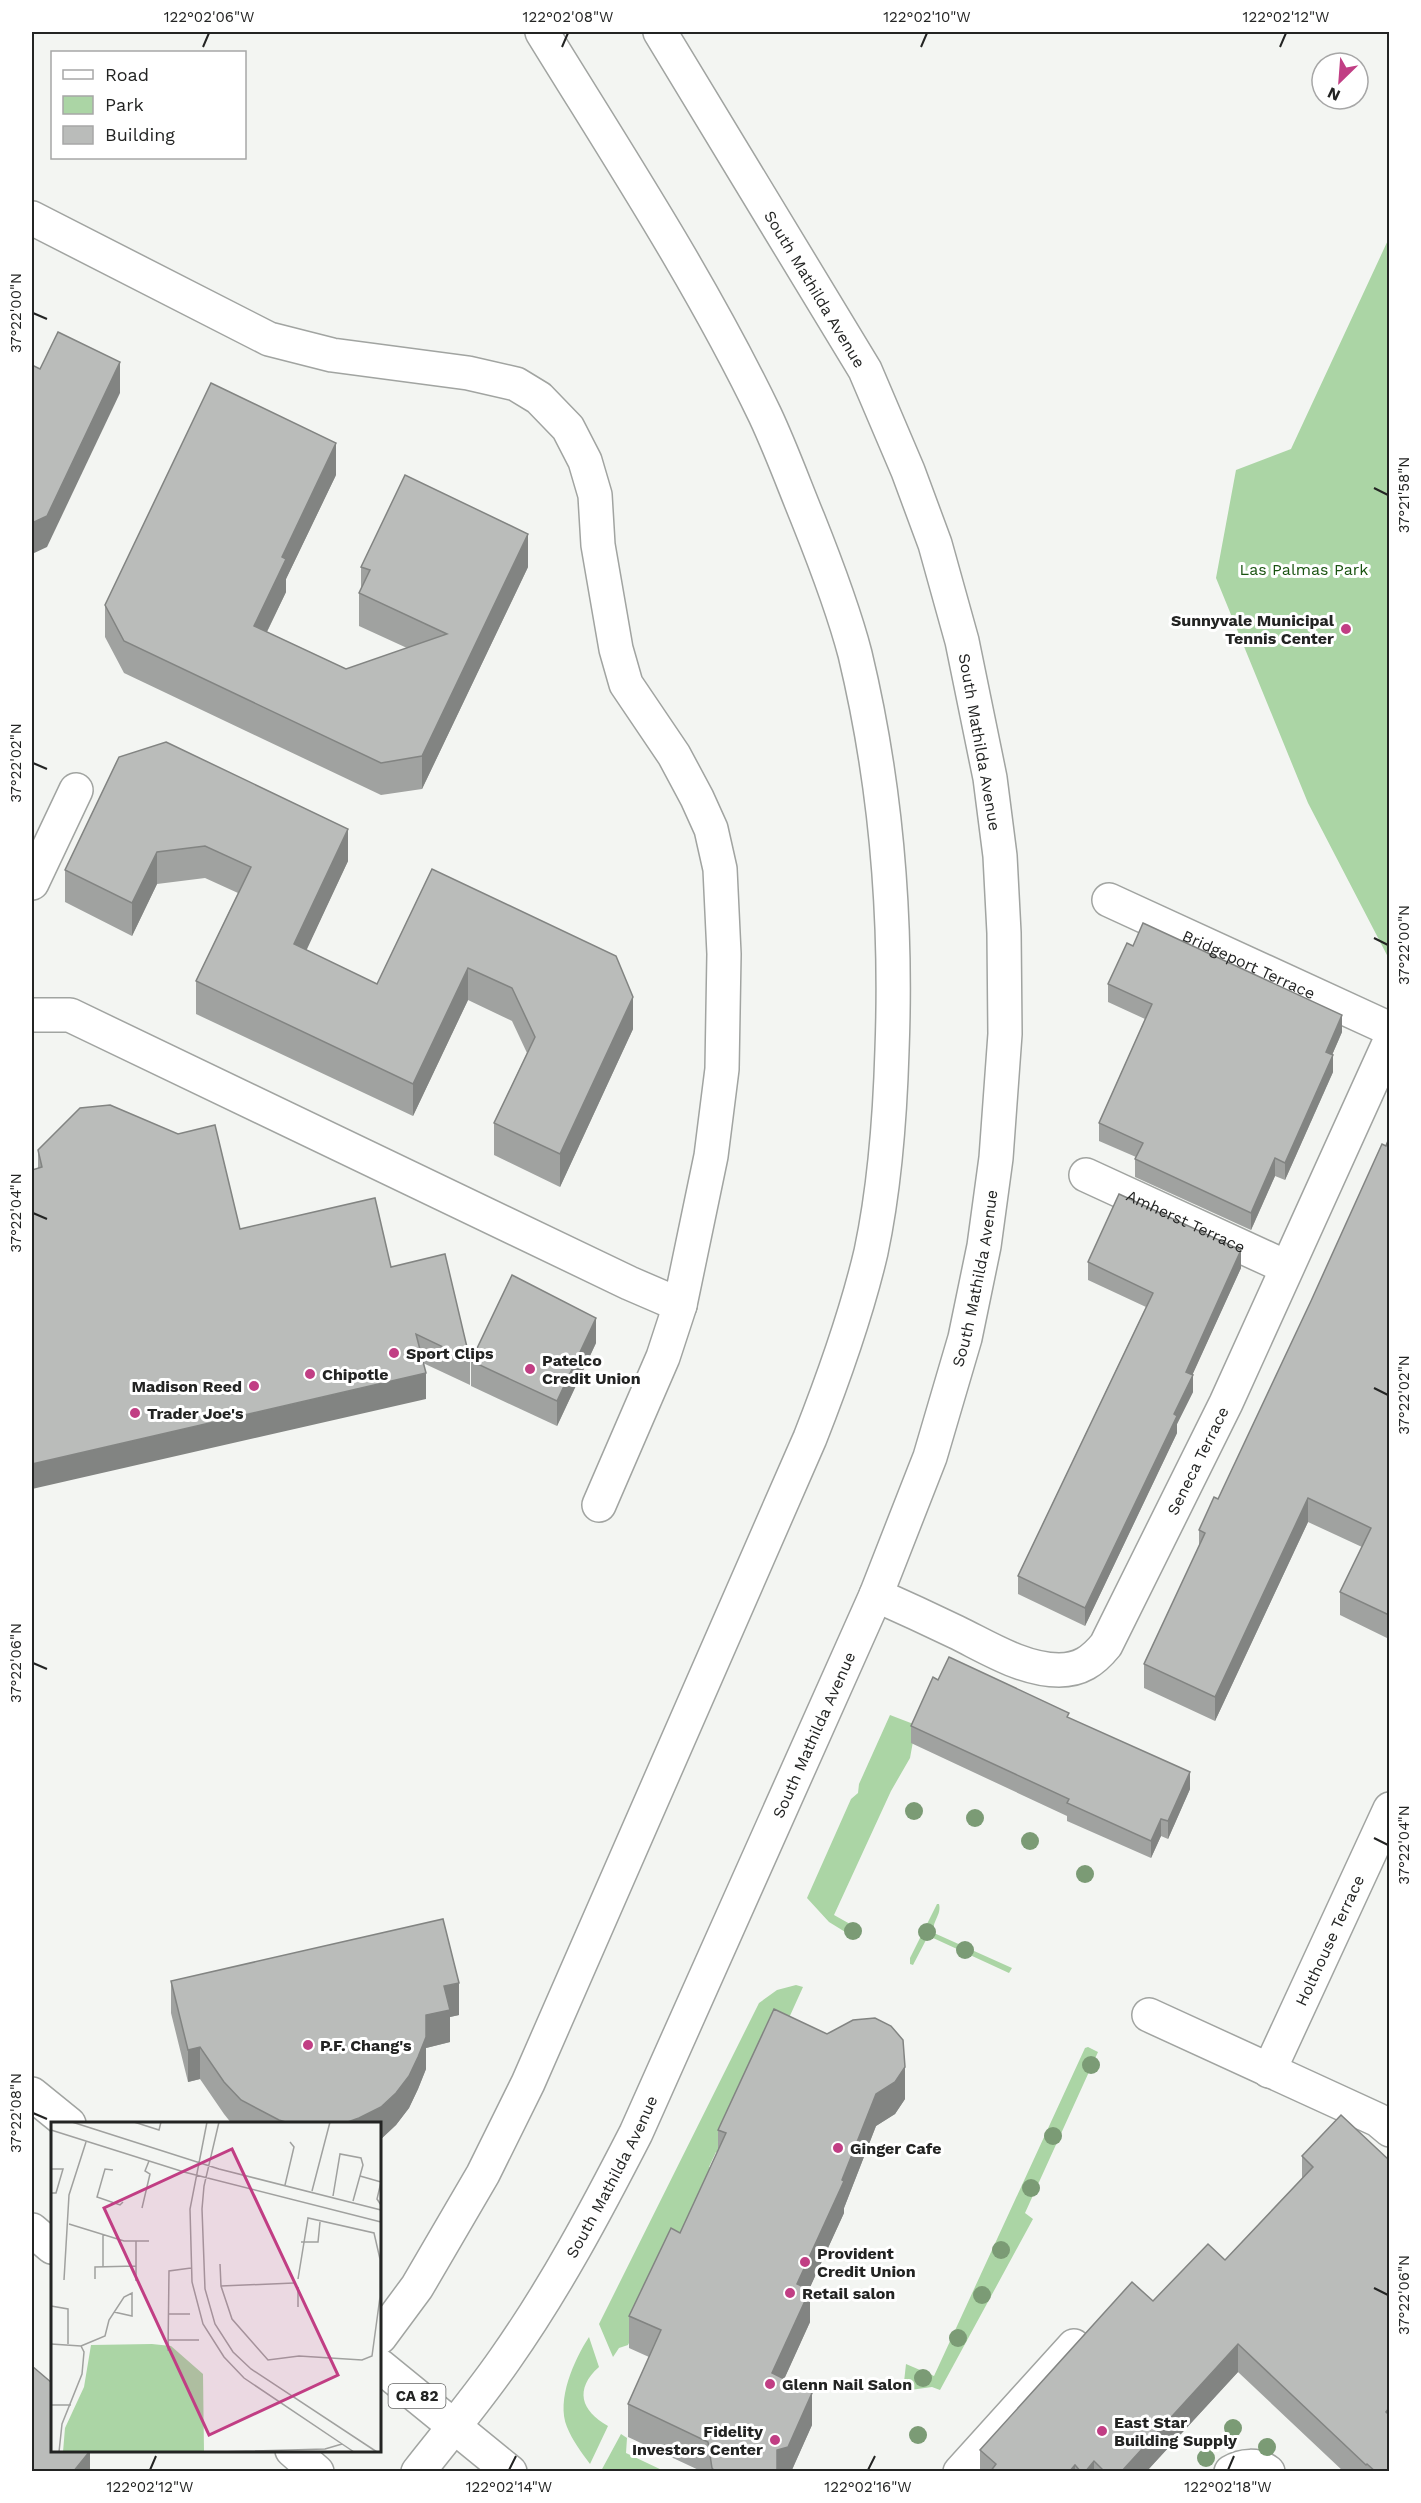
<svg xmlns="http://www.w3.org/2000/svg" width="1421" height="2503" viewBox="0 0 1421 2503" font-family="'Work Sans',sans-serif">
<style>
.green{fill:#abd5a5}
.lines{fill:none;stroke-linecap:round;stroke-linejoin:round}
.minor-casing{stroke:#a1a4a1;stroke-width:36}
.major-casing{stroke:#a1a4a1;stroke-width:36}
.minor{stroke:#fff;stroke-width:33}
.major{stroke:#fff;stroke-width:33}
.tree{fill:#7b9b75}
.wall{fill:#a0a2a0}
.shaded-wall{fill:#828482}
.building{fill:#babcba;stroke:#828482;stroke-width:1.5}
.ticks{fill:none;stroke:#232423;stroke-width:2}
.poi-dot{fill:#c13e84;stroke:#fff;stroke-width:2}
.labels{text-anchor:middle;stroke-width:6;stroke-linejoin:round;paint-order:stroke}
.shield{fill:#fff;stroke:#656665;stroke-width:1.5}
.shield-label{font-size:15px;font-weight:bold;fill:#232423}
.street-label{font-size:16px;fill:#232423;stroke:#fff}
.park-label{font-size:16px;fill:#18520f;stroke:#fff}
.poi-label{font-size:16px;font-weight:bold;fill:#232423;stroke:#fff;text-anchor:start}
.inset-road{fill:none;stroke:#a0a19f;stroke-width:1.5}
.view{fill:#c13e84;fill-opacity:0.15;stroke:#c13e84;stroke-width:3}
.inset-edge{fill:none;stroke:#232423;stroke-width:3}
.neatline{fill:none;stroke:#232423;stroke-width:2}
.ticks-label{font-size:15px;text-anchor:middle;fill:#232423}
</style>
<rect width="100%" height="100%" fill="#f3f5f2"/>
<!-- green -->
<g class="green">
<path d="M 1389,238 L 1389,959 L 1308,803 L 1216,578 L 1236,470 L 1291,449 Z"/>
<path d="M 890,1715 L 916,1725 L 910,1758 L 891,1791 L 834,1915 L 859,1929 L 861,1932 L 859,1938 L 855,1938 L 829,1922 L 807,1898 L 851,1799 L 858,1793 L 859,1784 Z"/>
<path d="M 937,1904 L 939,1904 C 942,1915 931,1922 934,1933 L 1012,1968 L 1009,1973 L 931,1937 L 926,1940 L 913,1965 L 910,1964 L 910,1958 Z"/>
<path d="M 796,1985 L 803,1987 L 779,2040 L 718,2153 L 716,2152 L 709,2167 L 716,2171 L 628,2345 L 619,2348 L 613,2357 L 599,2324 L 759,2003 L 777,1990 Z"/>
<path d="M 1088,2047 L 1098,2052 L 1025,2213 L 1033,2219 L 940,2390 L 932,2387 L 903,2391 L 906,2364 L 934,2376 L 1085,2048 Z"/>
<path d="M 589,2337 L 599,2367 C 574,2389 581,2411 608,2426 L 590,2464 C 582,2453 572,2440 567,2427 C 556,2400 574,2360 589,2337 Z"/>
<path d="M 621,2434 L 627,2438 L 626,2453 L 664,2471 L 601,2471 Z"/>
</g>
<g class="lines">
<defs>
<g id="minor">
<path d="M 32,218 L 269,339 L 332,355 L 468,373 L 516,384 L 539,398 L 568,428 L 585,461 L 595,495 L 598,545 L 616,649 L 626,684 L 674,755 L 697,798 L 711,829 L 720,869 L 724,954 L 722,1069 L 711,1156 L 680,1305 L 663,1357 L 599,1505"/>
<path d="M 32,883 L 76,790"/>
<path id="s1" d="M 1109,900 L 1390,1029"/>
<path d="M 32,1015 L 70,1015 L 629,1283 L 680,1305"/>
<path id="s2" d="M 1086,1175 L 1286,1267"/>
<path id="s3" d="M 876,1595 C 903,1607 929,1619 956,1632 C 987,1647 1023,1670 1059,1670 C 1080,1670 1093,1661 1106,1645 L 1226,1403 L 1390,1041"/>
<path d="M 1149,2015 L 1378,2120 L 1390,2130"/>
<path id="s4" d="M 1269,2071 L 1390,1809"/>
<path d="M 960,2472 L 1074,2346"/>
<path d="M 1231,2472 C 1242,2465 1258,2464 1268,2472"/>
</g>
<g id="major">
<path d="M 32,2094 L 69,2124"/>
<path d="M 32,2230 L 52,2247"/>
<path d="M 380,2337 L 417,2287 L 483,2174 L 528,2083 L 810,1438 C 834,1377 856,1316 871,1252 C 885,1186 890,1118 892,1050 C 897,918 886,783 855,654 C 843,608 826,564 808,519 C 794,485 781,449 765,415 C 701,282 619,157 542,32"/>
<path d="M 380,2366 L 510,2472"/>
<path d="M 292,2450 L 317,2472"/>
<path id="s5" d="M 418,2472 C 447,2435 478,2398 505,2359 C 555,2288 596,2211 636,2133 L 876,1595 L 930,1457 L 965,1338 L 984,1246 L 996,1158 L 1005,1034 L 1004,933 L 1000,856 L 990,778 L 962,641 L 935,544 L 908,471 L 865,370 L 660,32"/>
</g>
</defs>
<!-- minor casing -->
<use href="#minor" class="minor-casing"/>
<!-- major casing -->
<use href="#major" class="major-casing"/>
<!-- minor -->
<use href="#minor" class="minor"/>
<!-- major -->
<use href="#major" class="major"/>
</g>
<!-- trees -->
<g class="tree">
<circle cx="914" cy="1811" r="9"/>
<circle cx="975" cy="1818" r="9"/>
<circle cx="1030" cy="1841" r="9"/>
<circle cx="1085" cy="1874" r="9"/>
<circle cx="853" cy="1931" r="9"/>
<circle cx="927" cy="1932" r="9"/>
<circle cx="965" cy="1950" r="9"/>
<circle cx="1091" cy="2065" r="9"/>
<circle cx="1053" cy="2136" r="9"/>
<circle cx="1031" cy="2188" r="9"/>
<circle cx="1001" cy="2250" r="9"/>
<circle cx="982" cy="2295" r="9"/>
<circle cx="958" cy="2338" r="9"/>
<circle cx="923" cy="2378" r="9"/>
<circle cx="1233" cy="2428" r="9"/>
<circle cx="918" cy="2435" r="9"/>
<circle cx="1267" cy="2447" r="9"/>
<circle cx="1206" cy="2458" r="9"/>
</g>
<!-- wall -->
<g class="wall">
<path d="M 336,475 L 286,579 L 286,592 L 267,632 L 346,669 L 407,648 L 359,626 L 359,593 L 361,589 L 361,567 L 528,567 L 422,789 L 381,795 L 124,673 L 105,637 L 105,605 Z"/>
<path d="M 119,757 L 348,861 L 306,950 L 377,984 L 432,869 L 633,1029 L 560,1187 L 494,1155 L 494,1123 L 527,1053 L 512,1021 L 468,1000 L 413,1116 L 196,1014 L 196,981 L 238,893 L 205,878 L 157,884 L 132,936 L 65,902 L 65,870 Z"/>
<path d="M 1108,984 L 1342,1032 L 1332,1055 L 1333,1072 L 1285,1180 L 1275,1176 L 1251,1230 L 1135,1177 L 1135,1159 L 1136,1157 L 1099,1141 L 1099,1123 L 1145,1019 L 1108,1002 Z"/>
<path d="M 1389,1138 L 1389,1639 L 1340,1615 L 1340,1592 L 1362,1547 L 1308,1522 L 1215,1721 L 1144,1688 L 1144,1664 L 1199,1547 L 1199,1530 L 1218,1499 Z"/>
<path d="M 38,1150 L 240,1229 L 391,1267 L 470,1360 L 470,1385 L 423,1363 L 426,1399 L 38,1168 Z"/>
<path d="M 1088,1262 L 1241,1268 L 1192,1375 L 1193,1392 L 1177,1424 L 1177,1433 L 1085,1626 L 1018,1594 L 1018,1576 L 1146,1307 L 1088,1280 Z"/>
<path d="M 596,1343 L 557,1426 L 471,1386 L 471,1361 Z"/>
<path d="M 938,1680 L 1069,1718 L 1190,1789 L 1168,1839 L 1161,1836 L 1151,1858 L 1067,1821 L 1067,1816 L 911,1743 L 911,1726 Z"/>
<path d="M 171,1981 L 459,2015 L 450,2017 L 450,2042 L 426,2048 L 426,2069 L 418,2089 L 409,2108 L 396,2125 L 380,2140 L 380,2124 L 232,2124 L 224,2114 L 200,2079 L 188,2082 L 171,2013 Z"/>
<path d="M 905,2099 L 895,2114 L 876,2126 L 844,2208 L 844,2213 L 809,2289 L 810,2322 L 784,2379 L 812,2425 L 791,2472 L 703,2472 L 628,2437 L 628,2404 L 649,2357 L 629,2348 L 629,2316 L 680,2233 L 718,2151 L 718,2130 Z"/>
<path d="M 1341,2115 L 1389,2472 L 1344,2472 L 1238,2372 L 1146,2472 L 980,2472 L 980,2450 L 1153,2301 L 1225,2260 L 1302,2179 L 1302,2156 Z"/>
</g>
<!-- shaded-wall -->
<g class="shaded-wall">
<path d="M 120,362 L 120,393 L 47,547 L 32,554 L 32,523 Z"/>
<path d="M 336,443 L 336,475 L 286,579 L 286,592 L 254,658 L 254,626 L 282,557 Z"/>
<path d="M 528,534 L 528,567 L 422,789 L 422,756 Z"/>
<path d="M 348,829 L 348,861 L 294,977 L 294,944 Z"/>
<path d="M 157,852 L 157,884 L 132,936 L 132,903 Z"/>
<path d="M 468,968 L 468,1000 L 413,1116 L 413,1084 Z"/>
<path d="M 633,997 L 633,1029 L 560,1187 L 560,1154 Z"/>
<path d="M 1342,1015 L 1342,1032 L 1326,1069 L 1326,1052 Z"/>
<path d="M 1333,1055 L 1333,1072 L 1285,1180 L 1285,1163 Z"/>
<path d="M 1275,1158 L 1275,1176 L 1251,1230 L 1251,1213 Z"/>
<path d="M 1241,1250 L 1241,1268 L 1186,1389 L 1186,1372 Z"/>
<path d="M 596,1318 L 596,1343 L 557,1426 L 557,1401 Z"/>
<path d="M 426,1373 L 426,1399 L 32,1489 L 32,1464 Z"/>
<path d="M 1193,1375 L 1193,1392 L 1177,1424 L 1177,1433 L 1085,1626 L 1085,1608 L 1174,1414 Z"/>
<path d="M 1308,1498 L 1308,1522 L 1215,1721 L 1215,1697 Z"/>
<path d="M 1190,1772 L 1190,1789 L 1168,1839 L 1168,1821 Z"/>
<path d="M 1161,1819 L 1161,1836 L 1151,1858 L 1151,1841 Z"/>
<path d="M 459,1983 L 459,2015 L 450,2017 L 450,2042 L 426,2048 L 426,2069 L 418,2089 L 409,2108 L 396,2125 L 380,2140 L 380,2124 L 342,2124 L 426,2015 L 444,1986 Z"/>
<path d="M 200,2047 L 200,2079 L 188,2082 L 188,2050 Z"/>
<path d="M 905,2067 L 905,2099 L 895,2114 L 876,2126 L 844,2208 L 844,2213 L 797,2316 L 797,2284 L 876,2094 Z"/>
<path d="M 810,2290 L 810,2322 L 772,2406 L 772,2373 Z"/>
<path d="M 1238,2344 L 1238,2372 L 1146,2472 L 1121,2472 Z"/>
<path d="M 812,2393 L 812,2425 L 791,2472 L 776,2472 L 777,2450 Z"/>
<path d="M 90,2451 L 90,2472 L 73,2472 Z"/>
<path d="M 1094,2461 L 1094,2472 L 1085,2472 Z"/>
<path d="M 1075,2465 L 1075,2472 L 1069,2472 Z"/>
</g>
<!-- building -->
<g class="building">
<path d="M 58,332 L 120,362 L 47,516 L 32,523 L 32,365 L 40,369 Z"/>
<path d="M 211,383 L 336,443 L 282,557 L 286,559 L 254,626 L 346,669 L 447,634 L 359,593 L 370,570 L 361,567 L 405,475 L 528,534 L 422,756 L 381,763 L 124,641 L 105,605 Z"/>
<path d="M 166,742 L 348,829 L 294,944 L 377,984 L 432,869 L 616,956 L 633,997 L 560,1154 L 494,1123 L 535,1037 L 512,988 L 468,968 L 413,1084 L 196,981 L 251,867 L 205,846 L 157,852 L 132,903 L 65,870 L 119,757 Z"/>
<path d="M 1143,923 L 1342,1015 L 1326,1052 L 1333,1055 L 1285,1163 L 1275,1158 L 1251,1213 L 1135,1159 L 1143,1143 L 1099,1123 L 1152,1004 L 1108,984 L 1127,943 L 1133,946 Z"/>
<path d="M 110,1105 L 178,1134 L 215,1125 L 240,1229 L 375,1198 L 391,1267 L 445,1254 L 470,1360 L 416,1334 L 426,1373 L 32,1464 L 32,1170 L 42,1167 L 38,1150 L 80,1108 Z"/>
<path d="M 1389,1138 L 1389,1615 L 1340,1592 L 1371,1528 L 1308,1498 L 1215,1697 L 1144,1664 L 1205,1533 L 1199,1530 L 1214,1497 L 1218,1499 L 1311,1301 L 1382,1144 L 1386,1146 Z"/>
<path d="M 1119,1194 L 1241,1250 L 1186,1372 L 1193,1375 L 1174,1414 L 1177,1416 L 1085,1608 L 1018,1576 L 1153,1293 L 1088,1262 Z"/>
<path d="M 512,1275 L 596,1318 L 557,1401 L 471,1361 Z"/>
<path d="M 949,1657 L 1069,1713 L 1067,1717 L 1190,1772 L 1168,1821 L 1161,1819 L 1151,1841 L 1067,1803 L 1069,1799 L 911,1726 L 933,1677 L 938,1680 Z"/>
<path d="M 443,1919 L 459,1983 L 444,1986 L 450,2010 L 426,2015 L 426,2037 L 418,2057 L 409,2076 L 396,2093 L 381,2107 L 359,2118 L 342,2124 L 292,2124 L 279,2120 L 241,2100 L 224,2082 L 200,2047 L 188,2050 L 171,1981 Z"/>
<path d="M 774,2009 L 827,2034 L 853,2020 L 875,2018 L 891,2026 L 903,2040 L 905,2067 L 895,2082 L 876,2094 L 842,2180 L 844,2181 L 797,2284 L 810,2290 L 772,2373 L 812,2393 L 788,2447 L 777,2450 L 777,2470 L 776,2472 L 715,2472 L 712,2468 L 708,2442 L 628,2404 L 661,2330 L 629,2316 L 671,2228 L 680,2233 L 726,2133 L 718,2130 Z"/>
<path d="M 1341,2115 L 1389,2160 L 1389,2408 L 1386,2412 L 1389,2415 L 1389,2472 L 1376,2472 L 1367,2464 L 1366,2465 L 1238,2344 L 1121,2472 L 1105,2472 L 1094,2461 L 1085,2472 L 1081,2472 L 1075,2465 L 1069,2472 L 990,2472 L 996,2464 L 980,2450 L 1132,2282 L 1153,2301 L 1208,2244 L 1225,2260 L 1313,2167 L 1302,2156 Z"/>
<path d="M 32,2366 L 52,2383 L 52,2451 L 90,2451 L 73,2472 L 32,2472 Z"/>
</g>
<!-- ticks -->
<path class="ticks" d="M 203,47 L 209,33M 562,47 L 568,33M 921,47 L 927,33M 1280,47 L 1286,33M 33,313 L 47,319M 1374,488 L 1388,495M 33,763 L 47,769M 1374,938 L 1388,945M 33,1213 L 47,1219M 1374,1388 L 1388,1395M 33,1663 L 47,1669M 1374,1838 L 1388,1845M 33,2113 L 47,2119M 1374,2288 L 1388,2295M 150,2470 L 156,2456M 509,2470 L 516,2456M 868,2470 L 875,2456M 1228,2470 L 1234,2456"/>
<!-- markers -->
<g class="poi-dot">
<circle cx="1346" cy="629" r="6"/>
<circle cx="394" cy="1353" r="6"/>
<circle cx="530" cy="1369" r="6"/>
<circle cx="310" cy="1374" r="6"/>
<circle cx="254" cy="1386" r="6"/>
<circle cx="135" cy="1413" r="6"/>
<circle cx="308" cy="2045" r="6"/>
<circle cx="838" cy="2148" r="6"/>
<circle cx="805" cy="2262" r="6"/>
<circle cx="790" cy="2293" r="6"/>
<circle cx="770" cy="2384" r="6"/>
<circle cx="1102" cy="2431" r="6"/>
<circle cx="775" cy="2440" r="6"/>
</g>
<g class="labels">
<!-- shield labels -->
<rect class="shield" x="388.5" y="2384" width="57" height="24" rx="4.5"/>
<g class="shield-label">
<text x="417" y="2401">CA 82</text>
</g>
<!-- street labels -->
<g class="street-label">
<text transform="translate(815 289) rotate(59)" y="6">South Mathilda Avenue</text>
<text transform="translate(980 742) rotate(80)" y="6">South Mathilda Avenue</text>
<text dy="6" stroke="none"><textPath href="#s1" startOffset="154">Bridgeport Terrace</textPath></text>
<text dy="6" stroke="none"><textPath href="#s2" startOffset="110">Amherst Terrace</textPath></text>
<text dy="6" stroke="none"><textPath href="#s5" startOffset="1326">South Mathilda Avenue</textPath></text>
<text dy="6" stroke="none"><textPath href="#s3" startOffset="460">Seneca Terrace</textPath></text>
<text dy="6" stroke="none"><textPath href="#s5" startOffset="840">South Mathilda Avenue</textPath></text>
<text dy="6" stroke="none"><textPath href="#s4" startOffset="144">Holthouse Terrace</textPath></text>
<text dy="6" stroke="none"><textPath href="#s5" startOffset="354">South Mathilda Avenue</textPath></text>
</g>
<!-- park labels -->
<g class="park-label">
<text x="1304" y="575">Las Palmas Park</text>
</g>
<!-- poi labels -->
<g class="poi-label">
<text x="1334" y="626" text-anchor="end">Sunnyvale Municipal<tspan x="1334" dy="18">Tennis Center</tspan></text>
<text x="406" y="1359">Sport Clips</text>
<text x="542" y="1366">Patelco<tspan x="542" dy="18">Credit Union</tspan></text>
<text x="322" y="1380">Chipotle</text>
<text x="242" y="1392" text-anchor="end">Madison Reed</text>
<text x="147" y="1419">Trader Joe's</text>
<text x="320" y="2051">P.F. Chang's</text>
<text x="850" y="2154">Ginger Cafe</text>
<text x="817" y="2259">Provident<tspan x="817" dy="18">Credit Union</tspan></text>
<text x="802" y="2299">Retail salon</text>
<text x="782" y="2390">Glenn Nail Salon</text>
<text x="1114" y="2428">East Star<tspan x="1114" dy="18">Building Supply</tspan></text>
<text x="763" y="2437" text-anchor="end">Fidelity<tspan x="763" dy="18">Investors Center</tspan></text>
</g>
</g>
<!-- overview -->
<g transform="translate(51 2122)">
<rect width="330" height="330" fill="#f3f5f2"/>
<path d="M 101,222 L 120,224 L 152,252 L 153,330 L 12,330 L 14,306 L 33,265 L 40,223 Z" fill="#abd5a5"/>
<path class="inset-road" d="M 21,0 L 168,47 L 330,88M 83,0 L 108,8 L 110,0M 156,0 L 139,87 L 141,160 L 152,202 L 173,235 L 193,256 L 303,330M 168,0 L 153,64 L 151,87 L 154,167 L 164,202 L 182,230 L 200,247 L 326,330M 0,8 L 133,50 L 330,100M 0,47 L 12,47 L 5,71 L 0,71M 62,48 L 54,47 L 46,75 L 69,83 L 72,80M 309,54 L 330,60M 330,60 L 326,77 L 330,83M 234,63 L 243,25 L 239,20M 261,69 L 279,0M 282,74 L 289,32 L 310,36 L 312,43 L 302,79M 91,86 L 99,52 L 94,49 L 98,39M 18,102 L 73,119 L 98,119M 52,113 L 52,145M 85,119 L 85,159M 250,120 L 267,120 L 269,100M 169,142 L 170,164 L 181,197 L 217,238 L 248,234 L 311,238 L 321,234 L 329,175 L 329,137 L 323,111 L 257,96 L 247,157M 44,157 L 44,145 L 85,144M 13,158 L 18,73 L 35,20M 170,164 L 243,161M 0,184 L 17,187 L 17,222M 247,185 L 247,165M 117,192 L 139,192M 117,218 L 148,218M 0,222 L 30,224M 30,224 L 54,214 L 58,198 L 73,175 L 81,171 L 81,194 L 63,190M 117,229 L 118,149 L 140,146M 0,283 L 20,283M 8,330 L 11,302 L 31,252 L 33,230 L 30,224M 166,330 L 274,327 L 291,322"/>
<path class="view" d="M 181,27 L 287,253 L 158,313 L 53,86 Z"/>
<rect width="330" height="330" class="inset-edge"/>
</g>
<!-- border -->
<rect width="1421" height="2503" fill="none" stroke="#ffffff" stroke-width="66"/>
<!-- legend -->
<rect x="51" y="51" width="195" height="108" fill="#ffffff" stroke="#a7a7a7" stroke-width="1.5"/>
<rect x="63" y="70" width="30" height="9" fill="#ffffff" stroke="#a7a7a7" stroke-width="1.5"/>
<text x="105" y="81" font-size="18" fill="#232423">Road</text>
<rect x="63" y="96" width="30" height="18" fill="#abd5a5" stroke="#a7a7a7" stroke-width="1.5"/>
<text x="105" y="111" font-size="18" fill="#232423">Park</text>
<rect x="63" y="126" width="30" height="18" fill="#babcba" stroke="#a7a7a7" stroke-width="1.5"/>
<text x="105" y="141" font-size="18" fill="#232423">Building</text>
<!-- north arrow -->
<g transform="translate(1340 81) rotate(205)"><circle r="28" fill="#ffffff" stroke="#a7a7a7" stroke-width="1.5"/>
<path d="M0-4.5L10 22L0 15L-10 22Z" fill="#c13e84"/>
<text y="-9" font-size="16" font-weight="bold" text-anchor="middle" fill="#232423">N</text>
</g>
<rect x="33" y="33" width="1355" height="2437" class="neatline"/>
<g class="ticks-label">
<text x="209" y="22">122°02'06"W</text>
<text x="568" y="22">122°02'08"W</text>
<text x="927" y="22">122°02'10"W</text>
<text x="1286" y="22">122°02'12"W</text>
<text transform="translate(16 313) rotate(-90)" y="5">37°22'00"N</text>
<text transform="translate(1404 495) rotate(-90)" y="5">37°21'58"N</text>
<text transform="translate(16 763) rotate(-90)" y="5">37°22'02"N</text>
<text transform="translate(1404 945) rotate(-90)" y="5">37°22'00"N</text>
<text transform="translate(16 1213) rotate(-90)" y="5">37°22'04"N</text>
<text transform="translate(1404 1395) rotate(-90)" y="5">37°22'02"N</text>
<text transform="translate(16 1663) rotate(-90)" y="5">37°22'06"N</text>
<text transform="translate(1404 1845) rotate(-90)" y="5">37°22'04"N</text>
<text transform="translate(16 2113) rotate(-90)" y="5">37°22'08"N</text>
<text transform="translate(1404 2295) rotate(-90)" y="5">37°22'06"N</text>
<text x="150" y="2492">122°02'12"W</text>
<text x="509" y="2492">122°02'14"W</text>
<text x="868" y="2492">122°02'16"W</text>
<text x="1228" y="2492">122°02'18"W</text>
</g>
</svg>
